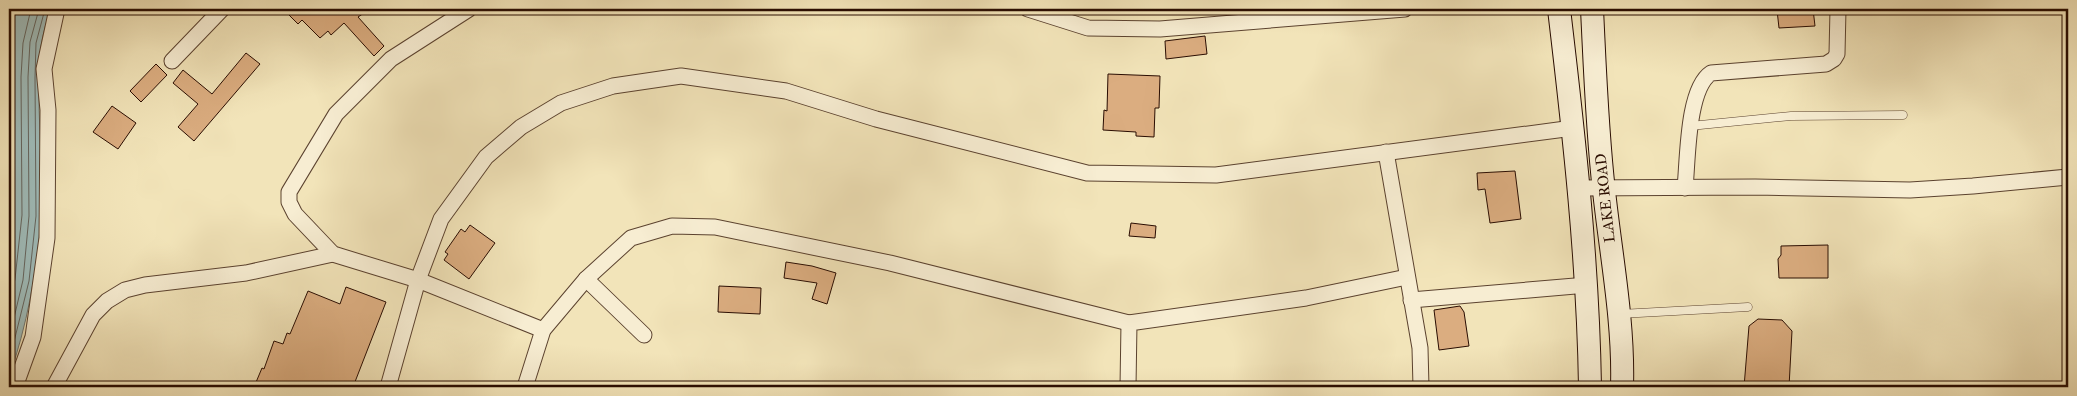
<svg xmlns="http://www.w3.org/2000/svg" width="2077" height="396" viewBox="0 0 2077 396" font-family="'IM FELL Great Primer',serif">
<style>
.water{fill:#9fbcba;stroke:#707670}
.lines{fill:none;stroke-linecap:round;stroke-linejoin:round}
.shore{stroke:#64645e;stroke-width:1}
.building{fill:#dbad80;stroke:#290c01}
.service-casing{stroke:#5b422f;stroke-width:9}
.minor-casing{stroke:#5b422f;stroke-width:17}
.secondary-casing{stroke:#290c01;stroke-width:24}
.service{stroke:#f7edd2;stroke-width:8}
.minor{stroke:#f7edd2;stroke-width:15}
.secondary{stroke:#f7edd2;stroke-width:22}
.labels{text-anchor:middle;stroke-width:4;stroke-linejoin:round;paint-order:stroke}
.street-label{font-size:15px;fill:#290c01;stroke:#f7edd2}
</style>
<rect width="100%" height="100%" fill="#f2e4b9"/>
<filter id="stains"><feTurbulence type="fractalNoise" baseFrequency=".004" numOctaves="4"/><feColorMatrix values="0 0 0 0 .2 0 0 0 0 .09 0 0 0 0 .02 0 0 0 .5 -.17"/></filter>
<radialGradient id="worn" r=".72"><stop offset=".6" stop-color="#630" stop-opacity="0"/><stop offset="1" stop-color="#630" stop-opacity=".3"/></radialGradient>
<!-- water -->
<path class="water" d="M 9,9 L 50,9 C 47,21 43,33 41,46 C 35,103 44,160 41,217 C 37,271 27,326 9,377 Z"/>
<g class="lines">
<!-- shore -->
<g class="shore">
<path d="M 9,306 L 15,279 L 22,215 L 21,77 L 23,43 L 31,9"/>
<path d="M 9,339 L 23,280 L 29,216 L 28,77 L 30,42 L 39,9"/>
<path d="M 9,362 L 29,281 L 36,216 L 35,78 L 36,43 L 45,9"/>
</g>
</g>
<!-- building -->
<g class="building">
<path d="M 283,9 L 370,9 L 358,17 L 384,46 L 374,56 L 344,23 L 331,35 L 328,31 L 320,38 L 302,20 L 298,24 Z"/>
<path d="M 1794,9 L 1813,9 L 1815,26 L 1779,28 L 1777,10 Z"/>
<path d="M 1205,36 L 1207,54 L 1166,59 L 1165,41 Z"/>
<path d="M 246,53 L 260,64 L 194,141 L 178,127 L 198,104 L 173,83 L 183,70 L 212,94 Z"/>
<path d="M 156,64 L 167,75 L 141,102 L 130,91 Z"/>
<path d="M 1108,74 L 1160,76 L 1159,108 L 1155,108 L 1154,137 L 1136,136 L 1136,132 L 1103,130 L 1104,110 L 1107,111 Z"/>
<path d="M 112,106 L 136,123 L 118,149 L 93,132 Z"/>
<path d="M 1515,171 L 1521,219 L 1490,223 L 1485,189 L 1478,190 L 1477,173 Z"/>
<path d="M 1131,223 L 1156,226 L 1155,238 L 1129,236 Z"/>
<path d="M 470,225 L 495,243 L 469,279 L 444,260 L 448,254 L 445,252 L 461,229 L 465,232 Z"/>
<path d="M 1828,245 L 1828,278 L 1779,278 L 1778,259 L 1781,255 L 1781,246 Z"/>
<path d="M 786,262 L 812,266 L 836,273 L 827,304 L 812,299 L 817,283 L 784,278 Z"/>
<path d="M 719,286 L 761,288 L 760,314 L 718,312 Z"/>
<path d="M 346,287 L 386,302 L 353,387 L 254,387 L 262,368 L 264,369 L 274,341 L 283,344 L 287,333 L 290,334 L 308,291 L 340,304 Z"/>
<path d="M 1460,306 L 1464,312 L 1469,346 L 1439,350 L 1434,310 Z"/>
<path d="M 1758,319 L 1782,320 L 1792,331 L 1789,387 L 1744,387 L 1749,326 Z"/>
</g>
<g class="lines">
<defs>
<g id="service">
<path d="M 1690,126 L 1791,116 L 1903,115"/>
<path d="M 1620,314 L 1748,307"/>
</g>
<g id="minor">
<path d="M 469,9 L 391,59 L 336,114 L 289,192 L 289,202 L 295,214 L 333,254 L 418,280 L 543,330"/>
<path d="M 1028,9 L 1088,28 L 1160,29 L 1405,9"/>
<path d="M 172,61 L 222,9"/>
<path d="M 1386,152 L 1420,348 L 1421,387"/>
<path d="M 1579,188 L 1755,187 L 1910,190 L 1973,186 L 2068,177"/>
<path d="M 1685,188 C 1688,159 1687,89 1711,73 L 1826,64 L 1834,59 L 1837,54 L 1838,9"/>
<path d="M 586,279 L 644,335"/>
<path d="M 1411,300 L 1587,285"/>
<path d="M 15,387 L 33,337 L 47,238 L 48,110 L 44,69 L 57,9"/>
<path d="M 54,387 L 93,315 L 107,301 L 125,290 L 145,285 L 246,273 L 333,254"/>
<path d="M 388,387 L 418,280 L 441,219 L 486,157 L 521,127 L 561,103 L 613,86 L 681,76 L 786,91 L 876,119 L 1087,173 L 1216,175 L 1573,128"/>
<path d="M 525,387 L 543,330 L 586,279 L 631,238 L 672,226 L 715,227 L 890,263 L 1129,323"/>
<path d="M 1128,387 L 1129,323 L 1306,298 L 1407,277"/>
</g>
<g id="secondary">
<path d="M 1559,9 C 1574,135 1588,260 1590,387"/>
<path d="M 1592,9 C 1595,70 1597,130 1604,191 C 1611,256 1624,322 1622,387"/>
</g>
</defs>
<!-- service casing -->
<use href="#service" class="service-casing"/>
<!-- minor casing -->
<use href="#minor" class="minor-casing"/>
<!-- secondary casing -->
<use href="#secondary" class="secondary-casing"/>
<!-- service -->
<use href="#service" class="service"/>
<!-- minor -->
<use href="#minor" class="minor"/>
<!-- secondary -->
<use href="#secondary" class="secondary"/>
</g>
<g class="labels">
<!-- street labels -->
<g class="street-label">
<text transform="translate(1605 198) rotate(-96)" y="5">LAKE ROAD</text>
</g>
</g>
<!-- margin -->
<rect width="2077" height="396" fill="none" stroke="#f2e4b9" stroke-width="30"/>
<rect x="10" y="10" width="2057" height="376" fill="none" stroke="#290c01" stroke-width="2.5"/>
<rect x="15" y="15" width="2047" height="366" fill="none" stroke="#290c01"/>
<rect width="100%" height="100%" filter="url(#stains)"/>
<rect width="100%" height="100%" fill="url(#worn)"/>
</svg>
